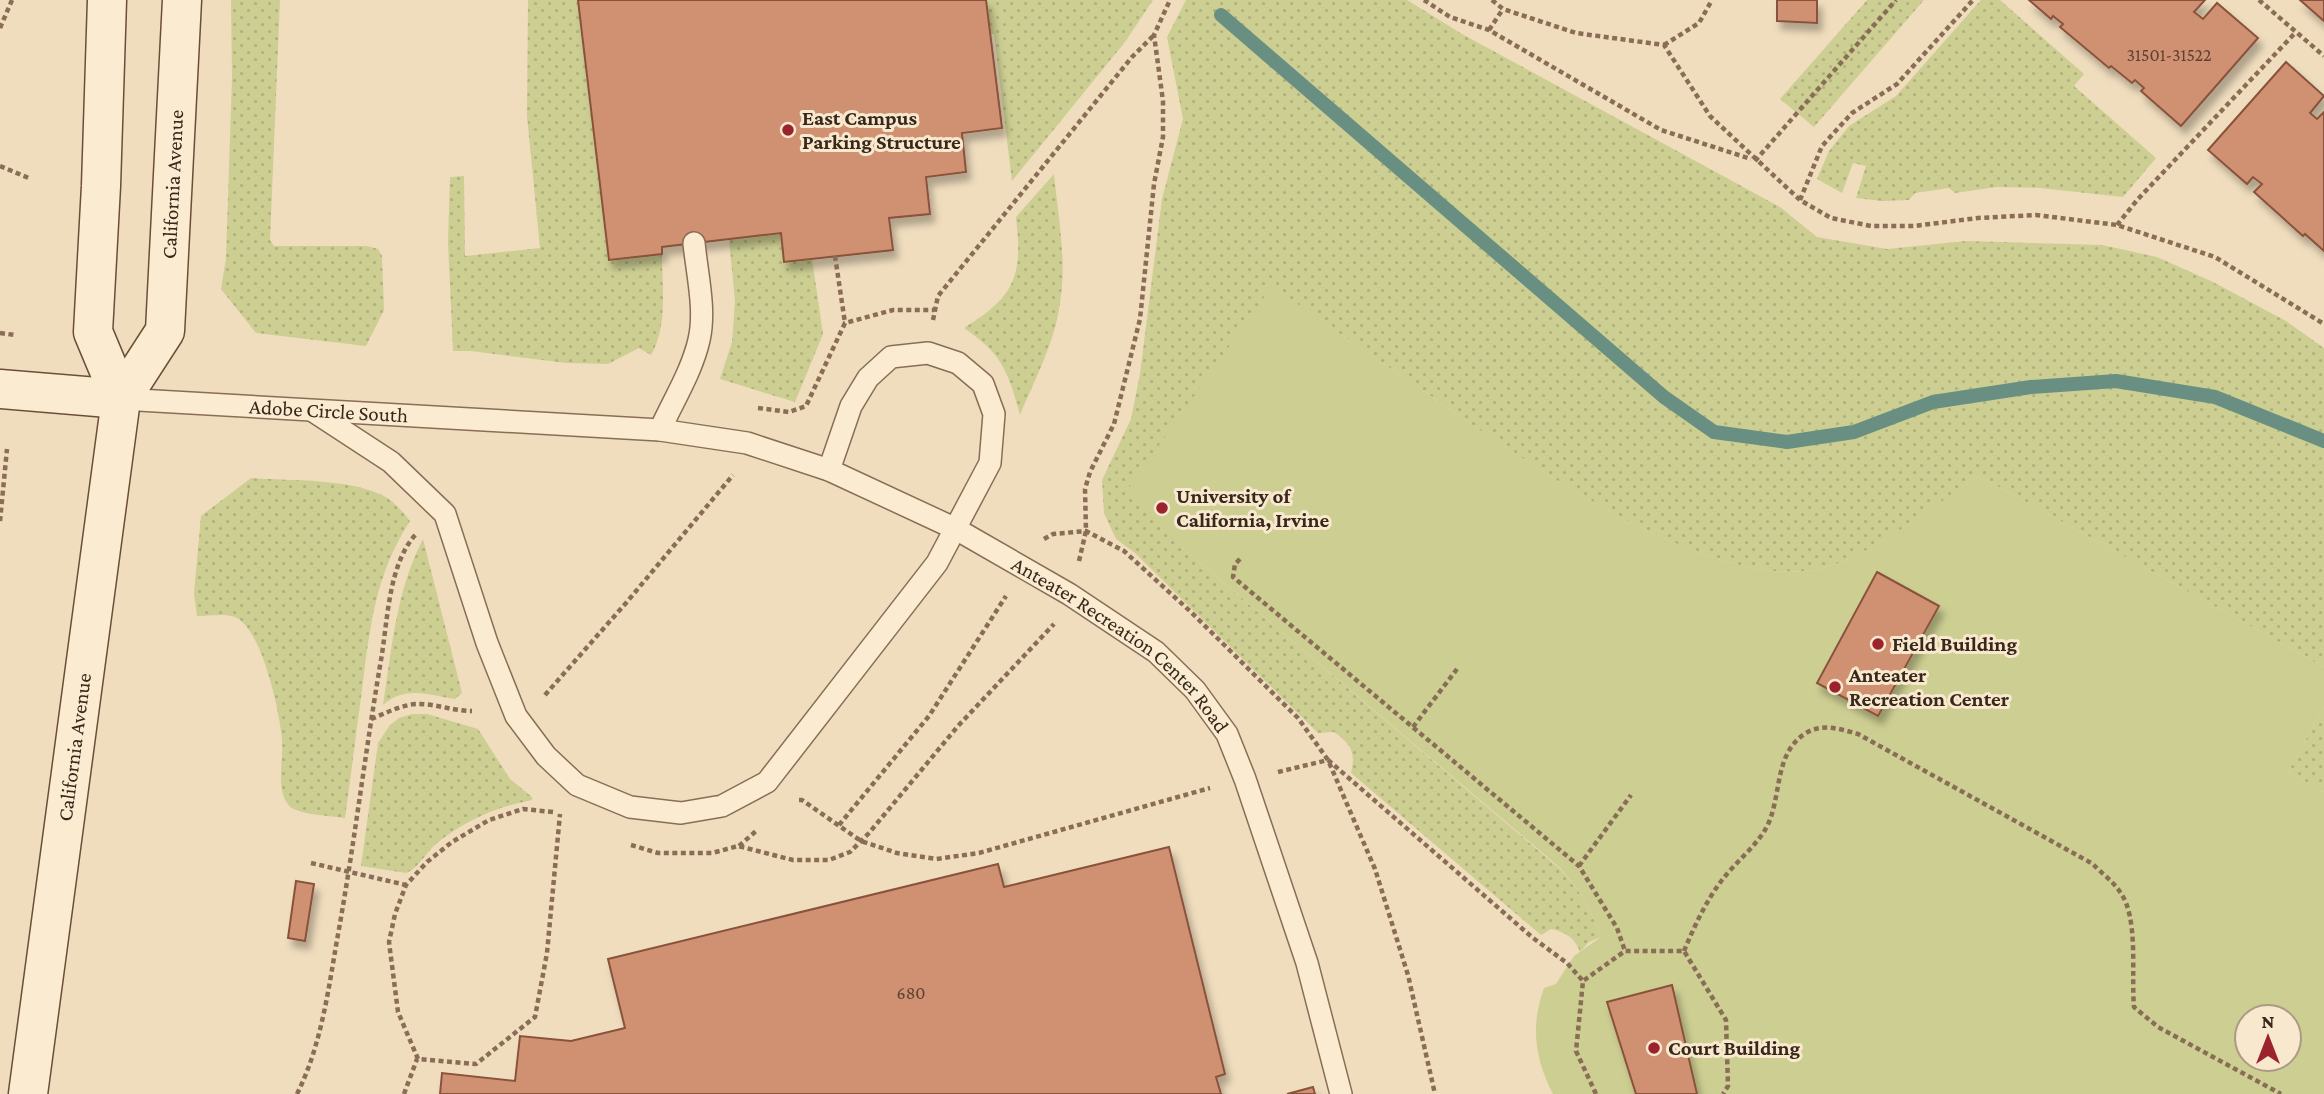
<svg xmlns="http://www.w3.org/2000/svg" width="2324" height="1094" viewBox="0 0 2324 1094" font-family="'Crimson Pro',serif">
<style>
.grass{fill:url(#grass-dots)}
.park{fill:#ccce92;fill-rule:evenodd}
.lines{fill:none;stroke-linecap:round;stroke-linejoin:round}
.stream{stroke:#698f82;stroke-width:14}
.building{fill:#d09172;stroke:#89533b;stroke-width:2;filter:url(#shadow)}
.lane-casing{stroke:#896d56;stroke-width:24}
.secondary-casing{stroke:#6b4e39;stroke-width:41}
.path{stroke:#896d56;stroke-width:4.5;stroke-dasharray:5 3.5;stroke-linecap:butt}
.lane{stroke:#faebd1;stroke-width:21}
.secondary{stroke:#faebd1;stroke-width:38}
.poi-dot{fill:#9b232e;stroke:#f7e8ce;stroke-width:2.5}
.labels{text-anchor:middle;stroke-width:6;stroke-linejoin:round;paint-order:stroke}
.number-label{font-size:18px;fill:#5e4231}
.poi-label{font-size:21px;font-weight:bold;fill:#38271b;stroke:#f7e8ce;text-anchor:start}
.street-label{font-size:21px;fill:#38271b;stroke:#f7e8ce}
</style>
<defs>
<pattern id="grass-dots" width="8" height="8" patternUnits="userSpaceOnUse" patternTransform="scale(1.75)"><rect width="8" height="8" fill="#ccce92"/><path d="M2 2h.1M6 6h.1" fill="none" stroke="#b0b17d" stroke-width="1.8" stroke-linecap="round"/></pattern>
<filter id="shadow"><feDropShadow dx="4.5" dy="8" stdDeviation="3.5" flood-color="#0004"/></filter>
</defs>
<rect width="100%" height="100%" fill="#f0ddbe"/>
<!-- grass -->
<g class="grass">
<path d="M 231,0 L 280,0 L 270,240 L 274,246 L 367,246 L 378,249 L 382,256 L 384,310 L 366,346 L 256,333 L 221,289 L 226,258 L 232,78 Z"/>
<path d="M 528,0 L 578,0 L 609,259 L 662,254 C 662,286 668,326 651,355 L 639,348 L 608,364 L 566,363 L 471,351 L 453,351 L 448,242 L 450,177 L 464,176 L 465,256 L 540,248 L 527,116 Z"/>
<path d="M 986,0 L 1153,0 L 1125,42 L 1012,181 L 994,34 L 990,34 Z"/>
<path d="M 1186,0 L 1407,0 L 1462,34 L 1780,207 L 1817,237 L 1887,249 L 1966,241 L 2102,245 L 2157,257 L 2211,281 L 2286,321 L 2324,348 L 2324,667 L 1979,476 C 1937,504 1868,559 1819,569 C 1705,593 1516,455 1425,392 C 1374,357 1323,322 1272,287 L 1177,543 L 1559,868 C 1579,889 1592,909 1601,937 L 1589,942 L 1580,952 C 1575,938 1566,932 1551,929 L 1541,935 L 1351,773 C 1356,752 1351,744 1334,732 L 1318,733 L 1135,553 L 1116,539 L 1104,513 L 1102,480 L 1131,419 L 1140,374 L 1162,199 L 1183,119 L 1167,37 Z"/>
<path d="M 1867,0 L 1924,0 L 1814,127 L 1780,99 Z"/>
<path d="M 1981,0 L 2000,0 L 2084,74 L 2074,86 L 2156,158 L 2123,197 L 2040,188 L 1997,187 L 1955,193 L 1949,188 L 1915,193 L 1909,200 L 1882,201 L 1856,198 L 1866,166 L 1853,163 L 1842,193 L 1817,179 L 1829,151 L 1849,126 L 1896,96 Z"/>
<path d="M 1054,174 C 1058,216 1067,261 1060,303 C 1055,342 1035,379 1020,415 C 1008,371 1002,354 964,328 C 1015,297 1023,276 1016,217 Z"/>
<path d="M 781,233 L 784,262 L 812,259 L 823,334 L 795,402 L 720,379 L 732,342 L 735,301 L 729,239 Z"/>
<path d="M 251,478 C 290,481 346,478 382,495 C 394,501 402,511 410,521 C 375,575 370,627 362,690 C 356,733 351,776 345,818 C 332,816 303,815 292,808 C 274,795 284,760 282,740 C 280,713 262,628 235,617 C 224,613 209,616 197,616 L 194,593 L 201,516 Z"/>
<path d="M 423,539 L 462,693 L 455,699 C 429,695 405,685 383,705 C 392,648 396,591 423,539 Z"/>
<path d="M 2324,707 L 2324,792 L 2288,772 Z"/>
<path d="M 412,714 L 427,714 L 478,729 L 510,779 L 532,797 L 532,800 C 496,807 466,820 437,843 C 426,852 419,868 406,873 L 361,866 L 378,743 L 390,725 L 399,718 Z"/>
</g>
<!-- park -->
<path class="park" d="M 1272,286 C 1323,322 1374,357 1425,392 C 1516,455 1705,593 1819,569 C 1868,559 1936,504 1979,476 L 2324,667 L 2324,707 L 2288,772 L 2324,792 L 2324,1094 L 1553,1094 C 1535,1059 1530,1026 1544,988 L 1556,984 L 1574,956 L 1601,937 C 1592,909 1579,889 1559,867 L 1177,543 L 1128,489 ZM 2247,1017 L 2289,1017 L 2289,1059 L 2247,1059 Z"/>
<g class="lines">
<!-- stream -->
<path class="stream" d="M 1221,15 L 1664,397 L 1714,432 L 1787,442 L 1854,432 L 1933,402 L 2031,387 L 2116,381 L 2215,397 L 2324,441"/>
</g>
<!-- building -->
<g class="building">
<path d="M 578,0 L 986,0 L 1002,128 L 962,133 L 966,172 L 926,177 L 930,214 L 889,218 L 893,250 L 784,262 L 781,233 L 662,247 L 662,254 L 609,260 Z"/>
<path d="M 1777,0 L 1817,0 L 1817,23 L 1777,21 Z"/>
<path d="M 2029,0 L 2205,0 L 2194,12 L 2203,19 L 2217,3 L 2258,38 L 2181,126 L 2141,91 L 2144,88 L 2135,80 L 2132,83 L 2111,66 L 2109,68 L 2060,27 L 2063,24 L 2053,16 L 2051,19 Z"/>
<path d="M 2300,0 L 2324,0 L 2324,21 Z"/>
<path d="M 2286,62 L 2324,96 L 2310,113 L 2317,119 L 2324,112 L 2324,251 L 2305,234 L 2303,236 L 2254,192 L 2262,184 L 2253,177 L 2247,184 L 2208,150 Z"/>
<path d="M 1877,572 L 1939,606 L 1878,716 L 1817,683 Z"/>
<path d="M 1169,847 L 1225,1074 L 1216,1077 L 1221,1094 L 440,1094 L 442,1073 L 515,1081 L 520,1036 L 571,1041 L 625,1028 L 608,959 L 998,864 L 1004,887 Z"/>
<path d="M 296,881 L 314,884 L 305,941 L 288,938 Z"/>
<path d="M 1672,985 L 1697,1094 L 1636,1094 L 1607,1002 Z"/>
<path d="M 1313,1087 L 1315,1094 L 1287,1094 Z"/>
</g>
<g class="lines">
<defs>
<g id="lane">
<path id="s1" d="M 121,399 L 660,430 L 747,443 L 829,470 L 956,529 L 1069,594 L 1156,652 L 1195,690 L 1227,734 L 1245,779 L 1307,963 L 1341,1094"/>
<path d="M 313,411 L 391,462 L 445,514 L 487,643 L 516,716 L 546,756 L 577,785 L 630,807 L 681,813 L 722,806 L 767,782 L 937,563 L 990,463 L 994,414 L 983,384 L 958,363 L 928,353 L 891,357 L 868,378 L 851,406 L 829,470"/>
<path d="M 660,430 C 673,401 692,371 699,340 C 706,310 697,274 694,243"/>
</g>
<g id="secondary">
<path d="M 107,0 L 101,186 L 93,332 L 121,399"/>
<path d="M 0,389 L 121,399"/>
<path id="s2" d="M 28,1094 L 121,399 L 165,331 L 182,0"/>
</g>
</defs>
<!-- lane casing -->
<use href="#lane" class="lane-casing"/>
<!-- secondary casing -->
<use href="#secondary" class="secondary-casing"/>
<!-- path -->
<g class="path">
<path d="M 1424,0 L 1450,17 L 1489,30 L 1661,130 L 1751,159"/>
<path d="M 1492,0 L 1503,9 L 1576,33 L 1664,45 L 1710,116 L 1800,200 L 1831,218 L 1871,226 L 1914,226 L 1978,218 L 2036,215 L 2117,225 L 2215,257 L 2324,324"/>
<path d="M 2259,0 L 2324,56"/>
<path d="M 0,28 L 12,0"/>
<path d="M 1489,30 L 1503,9"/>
<path d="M 1664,45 L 1699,23 L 1712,0"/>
<path d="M 1755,161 L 1896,0"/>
<path d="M 0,166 L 31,179"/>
<path d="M 1800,200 L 1822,146 L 1852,113 L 1897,84 L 1973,0"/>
<path d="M 2117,225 L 2138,199 L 2296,32"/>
<path d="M 835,256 L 845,323"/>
<path d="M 933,320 L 938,296 L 1132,57 L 1153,36"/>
<path d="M 0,333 L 15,335"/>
<path d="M 758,408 L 789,412 L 806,406 L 845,323 L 893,310 L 934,310"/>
<path d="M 0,521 L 7,449"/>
<path d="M 1044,539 L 1053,534 L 1086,531 L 1124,551 L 1191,612 L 1298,718 L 1328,760 L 1375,869 L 1408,975 L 1435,1094"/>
<path d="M 1240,559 L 1235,564 L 1233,577 L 1579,866 L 1617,928 L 1625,951"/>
<path d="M 1079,561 L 1086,531 L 1085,489 L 1090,472 L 1114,424 L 1140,319 L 1154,184 L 1163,137 L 1163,101 L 1154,35 L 1170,0"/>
<path d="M 545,695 L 626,603 L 733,475"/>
<path d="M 371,719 C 386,713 399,706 415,704 C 433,703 453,711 472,711"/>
<path d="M 1413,727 L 1457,669"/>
<path d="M 1328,760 L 1533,938 L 1567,963 L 1583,981"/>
<path d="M 1278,772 L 1328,760"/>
<path d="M 799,800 L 802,800 L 861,841 L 897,853 L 936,859 L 979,853 L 1210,788"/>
<path d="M 553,812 L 523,809 L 489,820 L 452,842 L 427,862 L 406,885 L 395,914 L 389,942 L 398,1012 L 418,1059 L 476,1064 L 535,1017 L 547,953 L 560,814"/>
<path d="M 839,825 L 929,716 L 1006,596"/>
<path d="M 631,845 L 658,853 L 712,853 L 738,846 L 793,860 L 829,860 L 850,852 L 869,833 L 958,726 L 1054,624"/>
<path d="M 739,846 L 756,831"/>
<path d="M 311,863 L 406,885"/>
<path d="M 1579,866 L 1631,795"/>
<path d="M 1684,951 C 1694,927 1706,901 1722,880 C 1735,863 1754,848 1765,830 C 1783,800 1772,754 1806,733 C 1823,723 1840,729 1858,734 L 2093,864 C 2101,873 2113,881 2120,892 C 2139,917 2131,975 2134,1007 L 2158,1027 L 2281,1094"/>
<path d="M 297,1094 C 321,1046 328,992 337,940 C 354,847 365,753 381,660 C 388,620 388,565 416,534"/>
<path d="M 404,1094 L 417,1059"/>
<path d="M 1596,1094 L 1576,1051 L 1583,981 L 1625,951 L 1684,951 L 1726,1020 L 1728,1086 L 1723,1094"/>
</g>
<!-- lane -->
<use href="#lane" class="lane"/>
<!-- secondary -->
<use href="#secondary" class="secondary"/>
</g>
<!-- markers -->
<g class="poi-dot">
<circle cx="788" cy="130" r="7"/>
<circle cx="1162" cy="508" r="7"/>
<circle cx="1878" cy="644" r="7"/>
<circle cx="1835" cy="687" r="7"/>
<circle cx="1654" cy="1048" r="7"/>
</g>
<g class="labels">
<!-- number labels -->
<g class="number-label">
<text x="2169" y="61">31501-31522</text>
<text x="911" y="999">680</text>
</g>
<!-- poi labels -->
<g class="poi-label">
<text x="802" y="125">East Campus<tspan x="802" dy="24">Parking Structure</tspan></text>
<text x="1176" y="503">University of<tspan x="1176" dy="24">California, Irvine</tspan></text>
<text x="1892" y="651">Field Building</text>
<text x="1849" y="682">Anteater<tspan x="1849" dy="24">Recreation Center</tspan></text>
<text x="1668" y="1055">Court Building</text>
</g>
<!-- street labels -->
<g class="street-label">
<text dy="7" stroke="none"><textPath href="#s2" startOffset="929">California Avenue</textPath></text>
<text dy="7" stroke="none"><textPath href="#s1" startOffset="208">Adobe Circle South</textPath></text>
<text dy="7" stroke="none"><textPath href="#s1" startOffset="1057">Anteater Recreation Center Road</textPath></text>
<text dy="7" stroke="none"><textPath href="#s2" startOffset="350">California Avenue</textPath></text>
</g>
</g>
<!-- north arrow -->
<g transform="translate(2268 1038)"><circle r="33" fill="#f7e8ce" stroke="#ab9b86" stroke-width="2"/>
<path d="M0-5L12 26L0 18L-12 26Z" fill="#9b232e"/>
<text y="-10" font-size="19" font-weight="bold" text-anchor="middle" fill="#38271b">N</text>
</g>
</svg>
